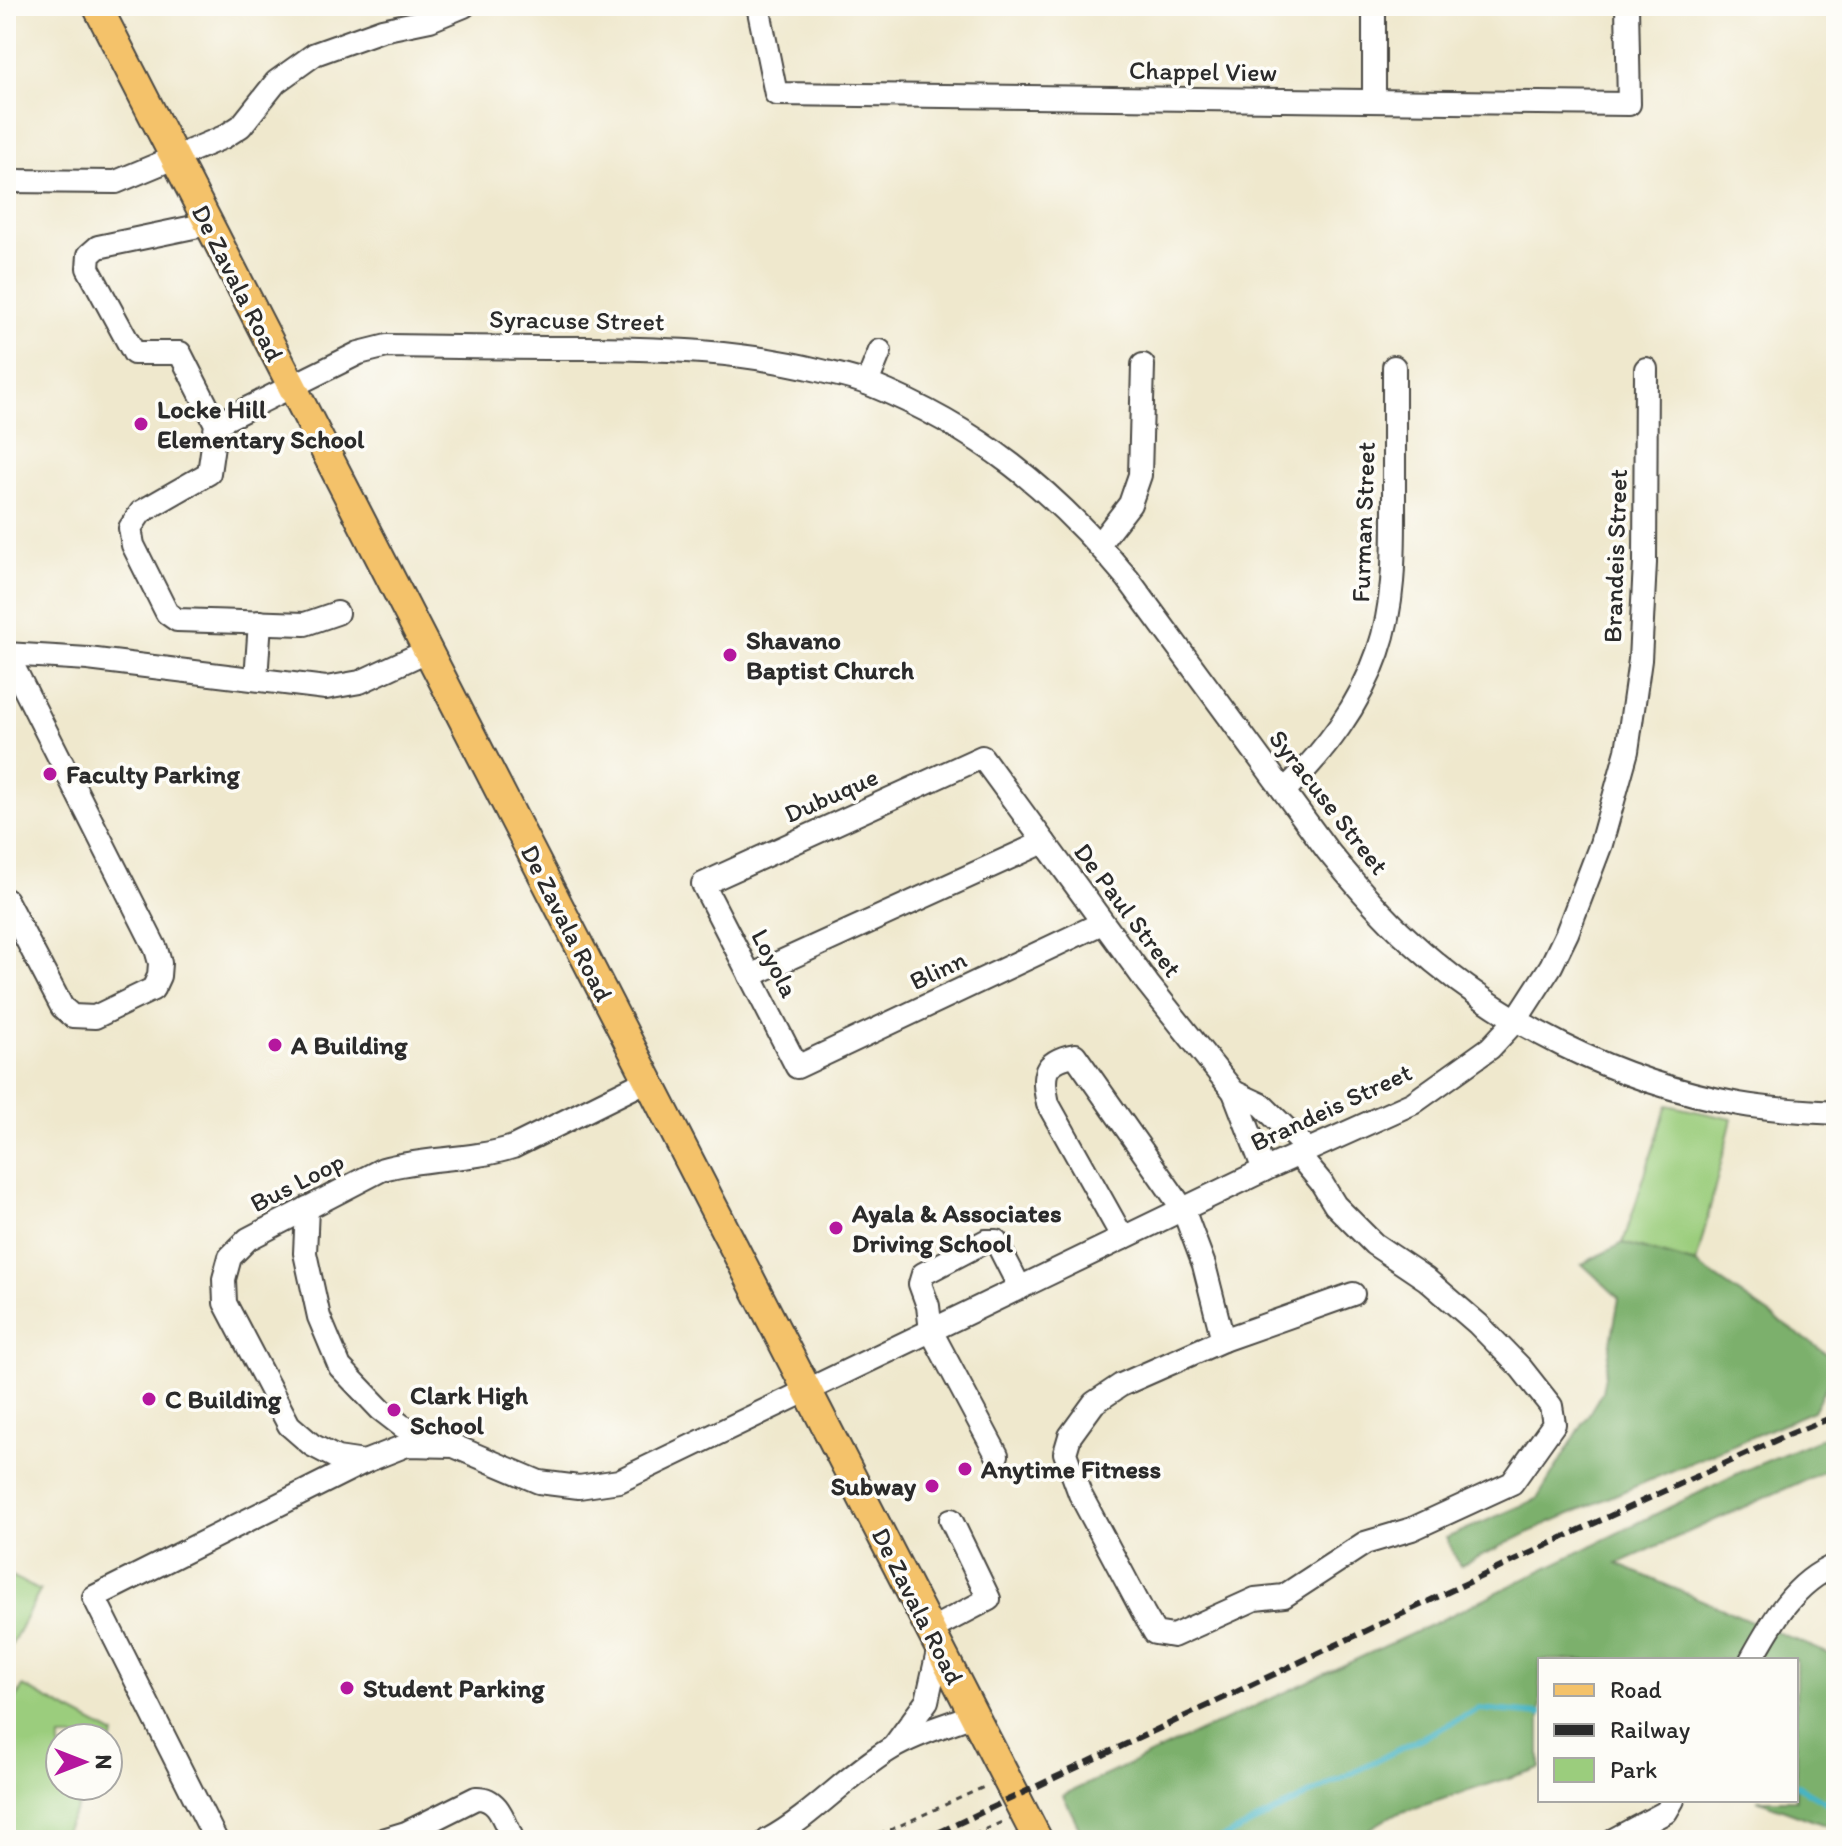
<svg xmlns="http://www.w3.org/2000/svg" width="1842" height="1846" viewBox="0 0 1842 1846" font-family="Itim,sans-serif">
<style>
.green{fill:#9bcd7d;stroke:#637c54;stroke-width:2}
.forest{fill:#7cb06c;stroke:#546e4c;stroke-width:2}
.lines{fill:none;stroke-linecap:round;stroke-linejoin:round}
.stream{stroke:#47b4c3;stroke-width:6}
.minor-casing{stroke:#484743;stroke-width:26}
.major-casing{stroke:#484743;stroke-width:32}
.path{stroke:#484743;stroke-width:3;stroke-dasharray:6 6;stroke-linecap:butt}
.minor{stroke:#fff;stroke-width:22}
.major{stroke:#f4c26a;stroke-width:28}
.rail{stroke:#2b2b2b;stroke-width:6;stroke-dasharray:12 6;stroke-linecap:butt}
.poi-dot{fill:#b5179e;stroke:#fdfcf7;stroke-width:3}
.labels{text-anchor:middle;stroke-width:7;stroke-linejoin:round;paint-order:stroke}
.street-label{font-size:26px;fill:#2b2b2b;stroke:#fdfcf7}
.poi-label{font-size:26px;font-weight:bold;fill:#2b2b2b;stroke:#fdfcf7;text-anchor:start}
</style>
<rect width="100%" height="100%" fill="#fdfcf7"/>
<filter id="ink" filterUnits="userSpaceOnUse"><feTurbulence type="fractalNoise" baseFrequency=".0125" numOctaves="2"/><feDisplacementMap in="SourceGraphic" scale="16" xChannelSelector="R" yChannelSelector="G"/><feConvolveMatrix kernelMatrix="1 2 1 2 8 2 1 2 1" color-interpolation-filters="sRGB"/></filter>
<filter id="wash" filterUnits="userSpaceOnUse"><feTurbulence type="fractalNoise" baseFrequency=".006" numOctaves="4" result="noise"/><feDisplacementMap in="SourceGraphic" scale="32" xChannelSelector="R" yChannelSelector="G"/><feGaussianBlur stdDeviation="1.8" result="paint"/><feColorMatrix in="noise" values="0 0 0 0 0 0 0 0 0 0 0 0 0 0 0 0 0 1.4 0 .05"/><feComposite in="paint" operator="in"/></filter>
<g filter="url(#wash)">
<rect width="100%" height="100%" fill="#efe8cd"/>
<!-- green -->
<g class="green">
<path d="M 1667,1105 L 1732,1119 L 1696,1264 L 1623,1243 Z"/>
<path d="M 6,1573 L 40,1591 L 6,1655 Z"/>
<path d="M 23,1686 L 115,1735 L 108,1749 L 108,1738 L 60,1738 L 60,1786 L 89,1786 L 60,1840 L 6,1840 L 6,1718 Z"/>
</g>
<!-- forest -->
<g class="forest">
<path d="M 1623,1243 L 1696,1264 L 1836,1360 L 1836,1368 L 1813,1411 L 1551,1522 L 1460,1566 L 1446,1538 L 1537,1499 L 1602,1392 L 1619,1298 L 1582,1264 Z"/>
<path d="M 1836,1432 L 1836,1466 L 1617,1564 L 1836,1657 L 1836,1829 L 1757,1800 L 1796,1800 L 1796,1660 L 1540,1660 L 1540,1768 L 1393,1815 L 1351,1840 L 1085,1840 L 1063,1795 L 1437,1622 L 1743,1471 Z"/>
</g>
<g class="lines">
<!-- stream -->
<g class="stream">
<path d="M 1796,1785 L 1836,1808"/>
<path d="M 1219,1840 L 1479,1709 L 1540,1714"/>
</g>
</g>
</g>
<g filter="url(#ink)">
<g class="lines">
<defs>
<g id="minor">
<path d="M 758,6 L 776,94 L 1629,104 L 1627,6"/>
<path d="M 1374,101 L 1374,6"/>
<path d="M 6,181 L 116,182 L 224,137 L 241,126 L 276,82 L 315,54 L 382,30 L 430,20 L 464,6"/>
<path d="M 208,224 L 98,247 L 89,255 L 88,268 L 134,353 L 180,353 L 216,424 L 209,473 L 141,512 L 130,528 L 133,545 L 167,613 L 177,620 L 305,624 L 337,613"/>
<path d="M 867,383 L 880,351"/>
<path d="M 216,424 L 359,353 L 387,346 C 453,347 520,348 587,348 C 669,349 743,351 822,371 C 838,375 854,378 869,384 C 978,428 1054,490 1128,579 L 1327,850 C 1353,882 1379,913 1409,940 C 1500,1024 1618,1082 1739,1104 C 1771,1110 1804,1111 1836,1113"/>
<path d="M 1099,544 L 1130,504 L 1140,475 L 1143,365"/>
<path d="M 6,654 L 88,659 L 326,688 L 360,682 L 427,651"/>
<path d="M 256,679 L 260,622"/>
<path d="M 1284,791 C 1325,751 1359,707 1378,652 C 1395,603 1394,552 1394,501 C 1394,456 1394,412 1394,367"/>
<path d="M 6,900 L 62,1007 L 72,1016 L 95,1017 L 153,989 L 159,976 L 160,963 L 156,949 L 7,654"/>
<path d="M 1102,923 L 797,1067 L 703,884 L 982,757 L 1148,984 L 1234,1092 L 1264,1170"/>
<path d="M 750,976 L 1044,842"/>
<path d="M 1234,1092 L 1262,1105 L 1308,1150"/>
<path d="M 307,1208 L 305,1253 L 319,1317 L 340,1367 L 380,1409 L 402,1426 L 440,1441"/>
<path d="M 1123,1238 L 1048,1104 C 1042,1075 1042,1061 1075,1055 L 1183,1209 L 1204,1265 L 1223,1340 L 1121,1385 L 1094,1403 L 1070,1436 L 1065,1453 L 1080,1494 L 1144,1614 L 1155,1633 L 1173,1636 L 1255,1599 L 1284,1596 L 1365,1543 L 1412,1529 L 1512,1483 L 1554,1424 L 1551,1406 L 1521,1368 L 1478,1324 L 1426,1279 L 1374,1244 L 1335,1205 L 1321,1182 L 1299,1156"/>
<path d="M 1223,1340 L 1353,1294"/>
<path d="M 997,1455 L 931,1331 L 928,1306 L 920,1284 L 923,1274 L 986,1241 L 996,1241 L 1020,1288"/>
<path d="M 364,1462 L 337,1458 L 312,1445 L 289,1425 L 225,1303 L 224,1279 L 230,1257 L 248,1239 L 383,1169 C 426,1157 470,1161 513,1147 L 648,1080"/>
<path d="M 930,1630 L 989,1599 L 951,1520"/>
<path d="M 1751,1660 C 1772,1622 1794,1582 1836,1565"/>
<path d="M 894,1746 L 927,1701 L 939,1647"/>
<path d="M 216,1840 L 94,1597 L 364,1462 L 407,1445 L 454,1446 L 539,1482 L 579,1487 L 619,1481 L 1264,1170 L 1413,1103 L 1490,1048 L 1516,1020 L 1551,966 L 1567,933 L 1601,844 L 1627,751 L 1640,660 L 1645,563 L 1646,369"/>
<path d="M 383,1840 L 406,1833 L 476,1798 C 499,1797 504,1822 513,1840"/>
<path d="M 768,1840 C 814,1815 848,1774 892,1748 C 917,1733 947,1725 973,1715"/>
<path d="M 1613,1840 L 1666,1812 L 1673,1800"/>
</g>
<path id="major" d="M 97,6 L 1038,1840"/>
</defs>
<!-- minor casing -->
<use href="#minor" class="minor-casing"/>
<!-- major casing -->
<use href="#major" class="major-casing"/>
<!-- path -->
<g class="path">
<path d="M 868,1840 L 984,1787"/>
<path d="M 963,1840 L 1002,1822"/>
</g>
<!-- minor -->
<use href="#minor" class="minor"/>
<!-- major -->
<use href="#major" class="major"/>
<!-- rail -->
<path class="rail" d="M 923,1840 L 1573,1533 L 1785,1436 L 1836,1416"/>
</g>
</g>
<!-- markers -->
<g class="poi-dot">
<circle cx="141" cy="424" r="8"/>
<circle cx="730" cy="655" r="8"/>
<circle cx="50" cy="774" r="8"/>
<circle cx="275" cy="1045" r="8"/>
<circle cx="836" cy="1228" r="8"/>
<circle cx="149" cy="1399" r="8"/>
<circle cx="394" cy="1410" r="8"/>
<circle cx="965" cy="1469" r="8"/>
<circle cx="932" cy="1486" r="8"/>
<circle cx="347" cy="1688" r="8"/>
</g>
<g class="labels">
<!-- street labels -->
<g class="street-label">
<text transform="translate(1203 71) rotate(1)" y="9">Chappel View</text>
<text transform="translate(238 283) rotate(63)" y="9">De Zavala Road</text>
<text transform="translate(577 320) rotate(1)" y="9">Syracuse Street</text>
<text transform="translate(1363 522) rotate(-88)" y="9">Furman Street</text>
<text transform="translate(1615 556) rotate(-88)" y="9">Brandeis Street</text>
<text transform="translate(831 795) rotate(-24)" y="9">Dubuque</text>
<text transform="translate(1329 802) rotate(52)" y="9">Syracuse Street</text>
<text transform="translate(1128 910) rotate(53)" y="9">De Paul Street</text>
<text transform="translate(567 923) rotate(63)" y="9">De Zavala Road</text>
<text transform="translate(775 963) rotate(63)" y="9">Loyola</text>
<text transform="translate(938 970) rotate(-25)" y="9">Blinn</text>
<text transform="translate(1331 1107) rotate(-25)" y="9">Brandeis Street</text>
<text transform="translate(297 1182) rotate(-27)" y="9">Bus Loop</text>
<text transform="translate(918 1606) rotate(63)" y="9">De Zavala Road</text>
</g>
<!-- poi labels -->
<g class="poi-label">
<text x="157" y="418">Locke Hill<tspan x="157" dy="30">Elementary School</tspan></text>
<text x="746" y="649">Shavano<tspan x="746" dy="30">Baptist Church</tspan></text>
<text x="66" y="783">Faculty Parking</text>
<text x="291" y="1054">A Building</text>
<text x="852" y="1222">Ayala &amp; Associates<tspan x="852" dy="30">Driving School</tspan></text>
<text x="410" y="1404">Clark High<tspan x="410" dy="30">School</tspan></text>
<text x="165" y="1408">C Building</text>
<text x="981" y="1478">Anytime Fitness</text>
<text x="916" y="1495" text-anchor="end">Subway</text>
<text x="363" y="1697">Student Parking</text>
</g>
</g>
<!-- margin -->
<rect width="1842" height="1846" fill="none" stroke="#fdfcf7" stroke-width="32"/>
<!-- legend -->
<rect x="1538" y="1658" width="260" height="144" fill="#fdfcf7" stroke="#a9a8a5" stroke-width="2"/>
<rect x="1554" y="1684" width="40" height="12" fill="#f4c26a" stroke="#a9a8a5" stroke-width="2"/>
<text x="1610" y="1698" font-size="24" fill="#2b2b2b">Road</text>
<rect x="1554" y="1724" width="40" height="12" fill="#2b2b2b" stroke="#a9a8a5" stroke-width="2"/>
<text x="1610" y="1738" font-size="24" fill="#2b2b2b">Railway</text>
<rect x="1554" y="1758" width="40" height="24" fill="#9bcd7d" stroke="#a9a8a5" stroke-width="2"/>
<text x="1610" y="1778" font-size="24" fill="#2b2b2b">Park</text>
<!-- north arrow -->
<g transform="translate(84 1762) rotate(90)"><circle r="38" fill="#fdfcf7" stroke="#a9a8a5" stroke-width="2"/>
<path d="M0-6L14 30L0 20L-14 30Z" fill="#b5179e"/>
<text y="-12" font-size="22" font-weight="bold" text-anchor="middle" fill="#2b2b2b">N</text>
</g>
</svg>
